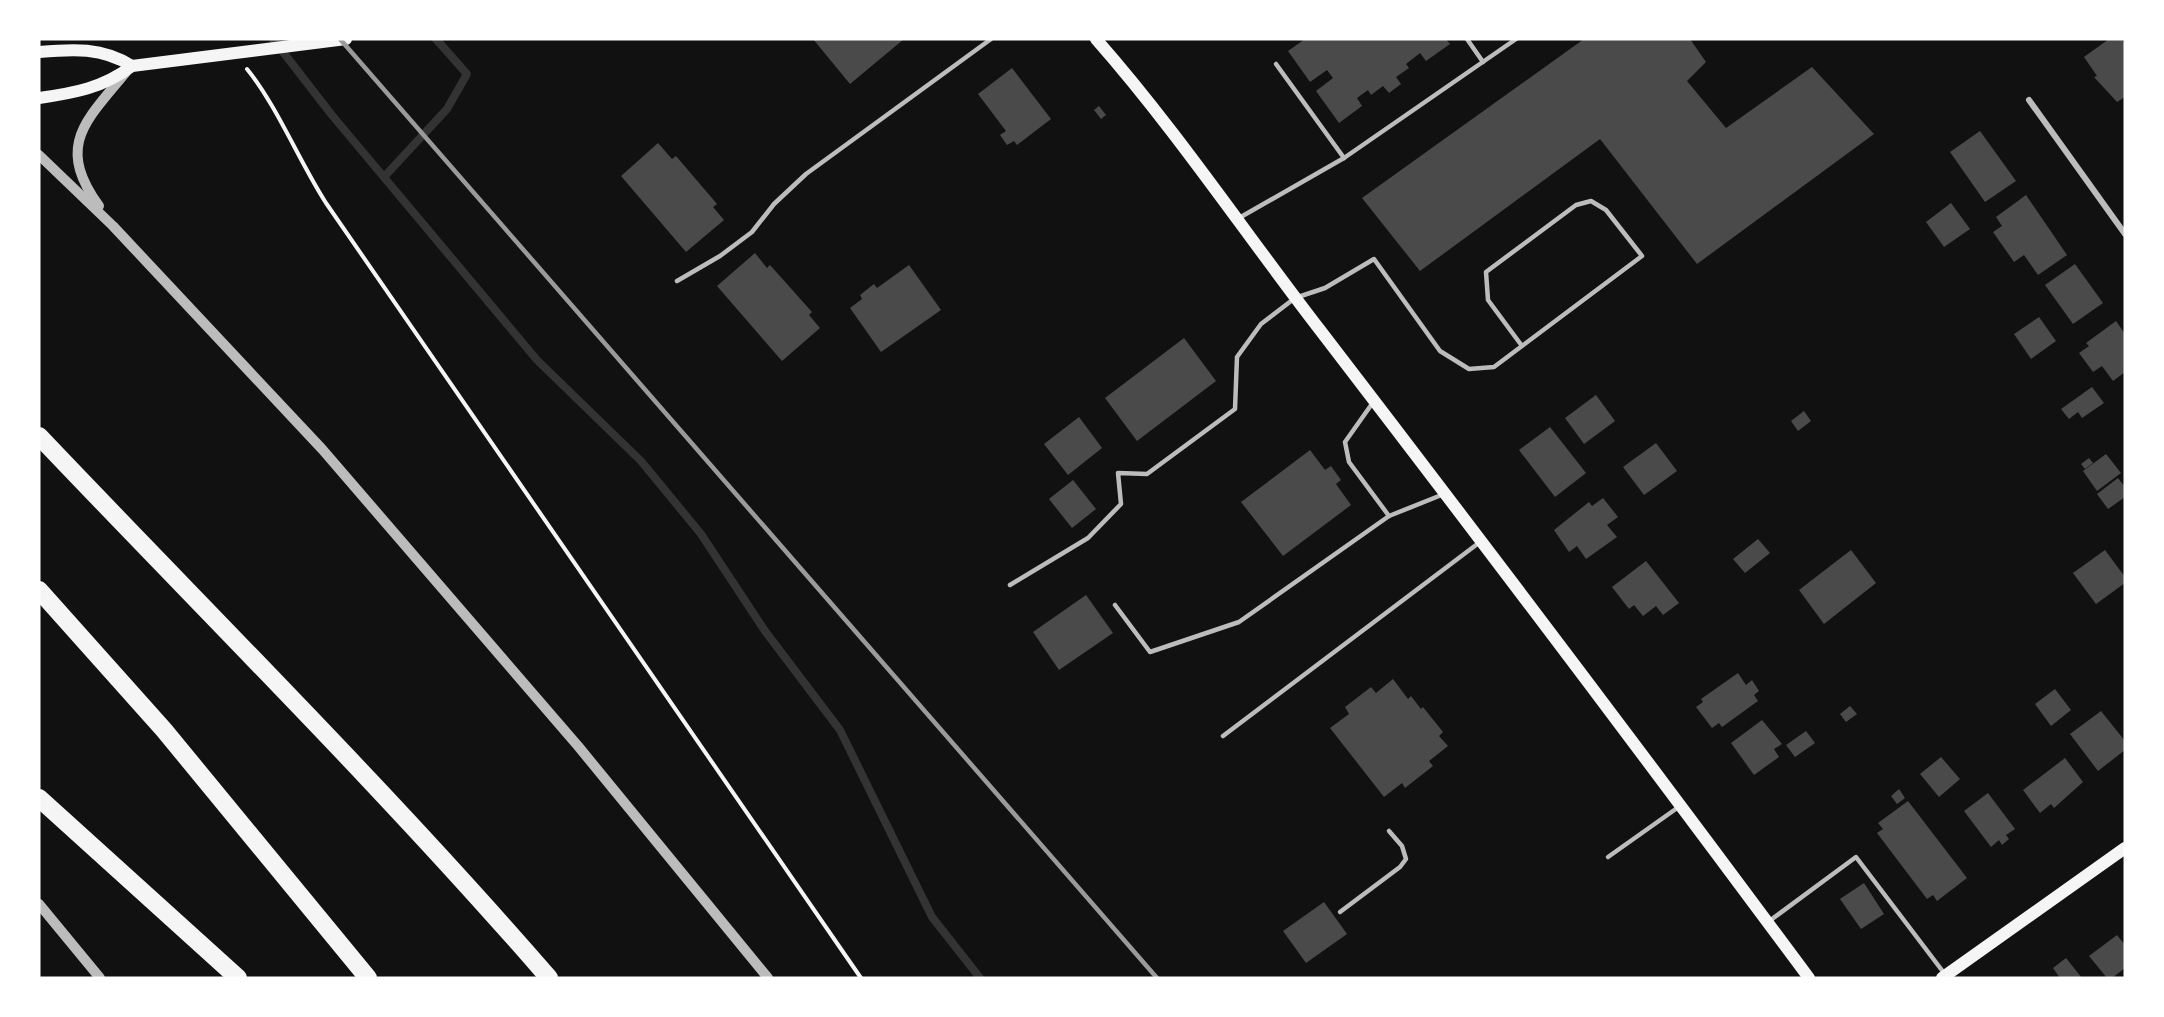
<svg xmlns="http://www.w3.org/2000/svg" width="2164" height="1017" viewBox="0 0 2164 1017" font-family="'Public Sans',sans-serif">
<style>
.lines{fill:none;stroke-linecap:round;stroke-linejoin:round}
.stream{stroke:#333;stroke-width:8}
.building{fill:#4a4a4a}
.path{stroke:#f5f5f5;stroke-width:4}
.service{stroke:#bcbcbc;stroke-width:4.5}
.minor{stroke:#bcbcbc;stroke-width:6}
.tertiary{stroke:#bcbcbc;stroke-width:10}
.secondary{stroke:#f5f5f5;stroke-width:12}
.motorway{stroke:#f5f5f5;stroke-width:18}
.rail{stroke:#9a9a9a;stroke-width:4.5}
</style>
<rect width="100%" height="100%" fill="#111"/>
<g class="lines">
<!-- stream -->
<g class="stream">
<path d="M 273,39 L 331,114 L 537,360 L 641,461 L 701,534 L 765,631 L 840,730 L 932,917 L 980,978"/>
<path d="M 384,177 L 447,109 L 467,74 L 436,39"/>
</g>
</g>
<!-- building -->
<g class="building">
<path d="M 813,39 L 904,39 L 850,84 Z"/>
<path d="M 1305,39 L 1446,39 L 1450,44 L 1426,61 L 1420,53 L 1406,64 L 1409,68 L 1396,77 L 1401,84 L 1389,93 L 1383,86 L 1371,95 L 1368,90 L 1357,98 L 1362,106 L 1339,123 L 1316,91 L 1333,78 L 1327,70 L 1310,82 L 1288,51 Z"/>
<path d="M 1584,39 L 1690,39 L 1706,62 L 1687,81 L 1726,128 L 1812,67 L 1874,134 L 1697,264 L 1600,139 L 1420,271 L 1362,198 Z"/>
<path d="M 2109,39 L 2122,39 L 2125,44 L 2125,97 L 2117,102 L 2094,77 L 2097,76 L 2084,57 Z"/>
<path d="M 1012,68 L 1051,119 L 1017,145 L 1014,141 L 1007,145 L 1000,135 L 1006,131 L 978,94 Z"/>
<path d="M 1099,106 L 1106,115 L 1101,119 L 1094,110 Z"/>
<path d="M 1980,131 L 2016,181 L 1985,202 L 1950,152 Z"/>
<path d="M 658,143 L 672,159 L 676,156 L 717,204 L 713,207 L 724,220 L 686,252 L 621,176 Z"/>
<path d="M 2026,195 L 2067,255 L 2038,275 L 2024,255 L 2014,262 L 1993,232 L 2002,226 L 1996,217 Z"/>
<path d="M 1951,203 L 1970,229 L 1944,247 L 1926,222 Z"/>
<path d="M 755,253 L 767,268 L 770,265 L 812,312 L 809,315 L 820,328 L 782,361 L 717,286 Z"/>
<path d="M 2075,264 L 2103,303 L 2073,324 L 2045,285 Z"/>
<path d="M 909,265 L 941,310 L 881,352 L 850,308 L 862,299 L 860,295 L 874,284 L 877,288 Z"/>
<path d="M 2039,317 L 2056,341 L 2031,359 L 2014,334 Z"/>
<path d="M 2116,321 L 2125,334 L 2125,372 L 2113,381 L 2102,366 L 2093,372 L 2079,353 L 2089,346 L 2086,343 Z"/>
<path d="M 1184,338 L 1216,381 L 1137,441 L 1105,398 Z"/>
<path d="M 2092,387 L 2104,403 L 2082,418 L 2078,412 L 2069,419 L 2061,409 Z"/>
<path d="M 1596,395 L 1615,421 L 1584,444 L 1565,418 Z"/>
<path d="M 1804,411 L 1811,421 L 1798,431 L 1791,421 Z"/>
<path d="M 1079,417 L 1102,448 L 1068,475 L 1044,444 Z"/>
<path d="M 1550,427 L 1586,473 L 1555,497 L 1519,450 Z"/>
<path d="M 1656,443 L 1677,471 L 1644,495 L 1623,467 Z"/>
<path d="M 1310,450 L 1325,470 L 1331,466 L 1341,480 L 1336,484 L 1351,505 L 1283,556 L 1241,502 Z"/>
<path d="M 2106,454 L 2121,473 L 2097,491 L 2083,471 Z"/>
<path d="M 2089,458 L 2093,463 L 2085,469 L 2081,464 Z"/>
<path d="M 2118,478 L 2125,487 L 2125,497 L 2108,509 L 2097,494 Z"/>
<path d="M 1073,480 L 1096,509 L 1072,528 L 1049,499 Z"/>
<path d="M 1603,498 L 1618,517 L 1607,525 L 1617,537 L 1586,559 L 1577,546 L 1569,552 L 1554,530 L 1589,502 L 1592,506 Z"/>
<path d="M 1758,539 L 1770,553 L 1745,573 L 1733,559 Z"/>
<path d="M 1851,550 L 1876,583 L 1824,624 L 1799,590 Z"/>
<path d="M 2105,550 L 2125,577 L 2125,583 L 2096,604 L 2073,573 Z"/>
<path d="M 1646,561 L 1679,603 L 1663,615 L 1656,606 L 1643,616 L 1634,605 L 1629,609 L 1612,587 Z"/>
<path d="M 1086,595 L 1113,633 L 1059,670 L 1033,632 Z"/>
<path d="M 1738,673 L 1746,685 L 1752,680 L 1759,691 L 1754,695 L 1758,701 L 1722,727 L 1719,723 L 1712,728 L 1696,707 L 1703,702 L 1701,699 Z"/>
<path d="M 1393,679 L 1408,699 L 1411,696 L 1421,709 L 1423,707 L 1443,732 L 1439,736 L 1448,746 L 1429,761 L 1433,766 L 1405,788 L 1402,783 L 1384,797 L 1330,728 L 1349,714 L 1345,707 L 1371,687 L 1376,693 Z"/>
<path d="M 2055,689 L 2071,710 L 2051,726 L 2035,704 Z"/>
<path d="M 1850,706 L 1857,714 L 1846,722 L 1840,714 Z"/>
<path d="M 2101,711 L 2125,741 L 2125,750 L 2098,771 L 2070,734 Z"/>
<path d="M 1762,720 L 1782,744 L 1774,749 L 1779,757 L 1754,775 L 1731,743 Z"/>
<path d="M 1806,731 L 1815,743 L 1795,757 L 1786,745 Z"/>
<path d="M 1941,757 L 1960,779 L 1939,797 L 1920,774 Z"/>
<path d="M 2065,758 L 2083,782 L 2054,808 L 2051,804 L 2040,813 L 2023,790 Z"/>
<path d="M 1899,789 L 1905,798 L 1897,804 L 1891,796 Z"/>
<path d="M 1988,793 L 2015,829 L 2006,835 L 2009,839 L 2002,845 L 1999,840 L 1991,847 L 1964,811 Z"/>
<path d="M 1908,801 L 1967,878 L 1937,901 L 1933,895 L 1927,899 L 1877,833 L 1883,829 L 1878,823 Z"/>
<path d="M 1864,883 L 1884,914 L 1861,929 L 1840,899 Z"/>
<path d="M 1324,902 L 1347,934 L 1306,963 L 1283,931 Z"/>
<path d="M 2117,935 L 2125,945 L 2125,968 L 2112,978 L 2107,978 L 2089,956 Z"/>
<path d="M 2066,958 L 2082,978 L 2060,978 L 2053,968 Z"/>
</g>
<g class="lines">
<!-- path -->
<path class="path" d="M 247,69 C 277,106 299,161 326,203 L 861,978"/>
<!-- service -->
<g class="service">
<path d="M 1467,39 L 1483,62"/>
<path d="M 1276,64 L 1344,158"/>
<path d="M 1239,218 L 1344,158 L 1516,39"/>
<path d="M 677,281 L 720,256 L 752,232 L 774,204 L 806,174 L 991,39"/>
<path d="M 1374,401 L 1345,442 L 1349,462 L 1389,516"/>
<path d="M 1010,585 L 1088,538 L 1121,504 L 1118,473 L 1147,474 L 1235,409 L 1237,357 L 1261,324 L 1295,298 L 1325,288 L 1374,259 L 1440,351 L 1469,369 L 1494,367 L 1642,256 L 1606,210 L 1591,201 L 1576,205 L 1486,272 L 1488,300 L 1522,346"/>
<path d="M 1115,605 L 1150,652 L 1239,622 L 1389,516 L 1444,494"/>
<path d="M 1223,736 L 1480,542"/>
<path d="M 1608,857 L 1680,806"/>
<path d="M 1340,912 L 1400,867 L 1406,859 L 1402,846 L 1389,831"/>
<path d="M 1768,922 L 1856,857 L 1944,973"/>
</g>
<!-- minor -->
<path class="minor" d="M 2029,100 L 2125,234"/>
<!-- tertiary -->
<g class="tertiary">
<path d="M 39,155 L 113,226 L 322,449 L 578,746 L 768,978"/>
<path d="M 99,206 C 55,145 86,121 126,72"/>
<path d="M 39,904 L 100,978"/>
</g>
<!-- secondary -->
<g class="secondary">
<path d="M 1096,39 C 1177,131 1245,233 1320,330 C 1485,545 1648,761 1809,978"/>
<path d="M 39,52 C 73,49 102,47 132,66"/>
<path d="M 39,98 C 74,93 103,88 132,66 L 346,39"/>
<path d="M 1942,978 L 2125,848"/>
</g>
<!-- motorway -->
<g class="motorway">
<path d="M 39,436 C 210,616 387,791 549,978"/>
<path d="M 39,590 L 164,730 L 368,978"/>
<path d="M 39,798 L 238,978"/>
</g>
<!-- rail -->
<path class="rail" d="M 340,39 L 1157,978"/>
</g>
<!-- border -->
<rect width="2164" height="1017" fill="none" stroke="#ffffff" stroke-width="81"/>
</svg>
